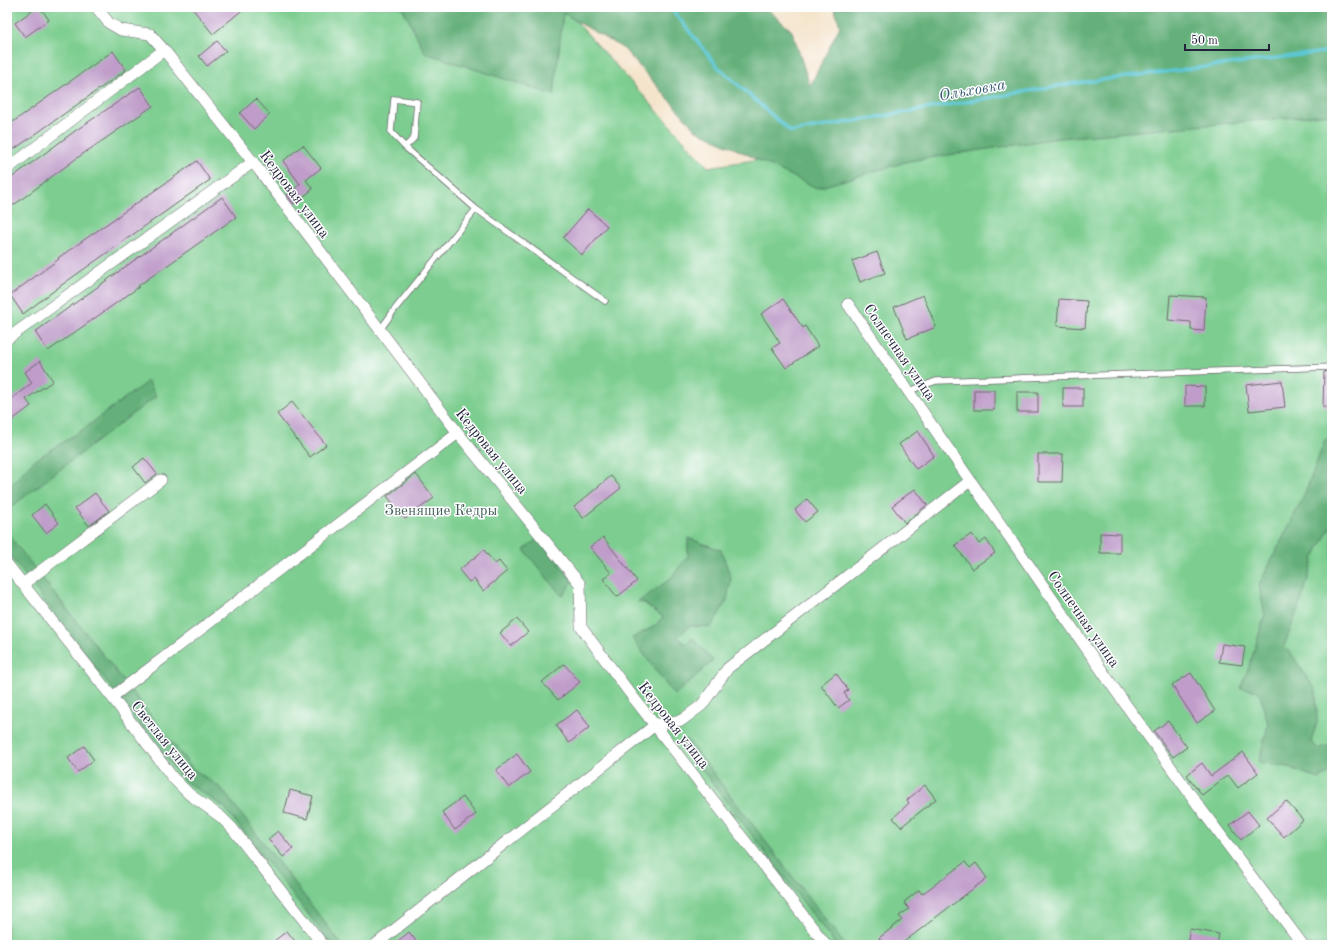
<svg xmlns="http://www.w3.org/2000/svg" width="1339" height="952" viewBox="0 0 1339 952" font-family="'Old Standard TT',serif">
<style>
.green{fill:#7ccd8f;stroke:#4f7865}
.forest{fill:#65b07a;stroke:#44695a}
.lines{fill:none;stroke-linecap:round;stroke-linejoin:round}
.stream{stroke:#5cc7d5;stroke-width:3.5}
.building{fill:#bf9cc9}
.lane-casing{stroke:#6c666d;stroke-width:7}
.street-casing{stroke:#6c666d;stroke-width:12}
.lane{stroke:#fff;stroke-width:5.5}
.street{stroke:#fff;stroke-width:11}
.labels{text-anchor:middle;stroke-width:3;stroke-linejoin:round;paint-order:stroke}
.street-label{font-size:15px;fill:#22223b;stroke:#fff}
.park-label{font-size:15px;fill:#425e58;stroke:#fff}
.water-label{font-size:16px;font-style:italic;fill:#365c71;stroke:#fff}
</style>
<rect width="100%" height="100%" fill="#fff"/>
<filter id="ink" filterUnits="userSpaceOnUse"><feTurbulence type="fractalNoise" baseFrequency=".025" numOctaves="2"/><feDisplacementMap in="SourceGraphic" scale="8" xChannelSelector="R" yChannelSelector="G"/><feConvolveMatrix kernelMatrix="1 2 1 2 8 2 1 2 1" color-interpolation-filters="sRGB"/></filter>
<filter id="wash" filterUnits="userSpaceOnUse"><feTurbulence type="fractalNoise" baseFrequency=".012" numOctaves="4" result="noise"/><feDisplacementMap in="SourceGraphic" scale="16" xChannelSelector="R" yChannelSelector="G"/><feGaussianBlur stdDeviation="0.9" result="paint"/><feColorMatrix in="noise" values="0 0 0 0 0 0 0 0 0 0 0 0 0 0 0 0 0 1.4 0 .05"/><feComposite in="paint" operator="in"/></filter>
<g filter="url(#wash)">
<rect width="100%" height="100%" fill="#f4e4cb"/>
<!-- green -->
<path class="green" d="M 7,7 L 563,7 L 708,167 L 1332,72 L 1332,945 L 7,945 Z"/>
<!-- forest -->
<g class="forest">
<path d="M 402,7 L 765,7 L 792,31 L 810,86 L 840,26 L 834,7 L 1332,7 L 1332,114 L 1060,138 L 909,161 L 817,188 L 696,130 L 624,49 L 563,13 L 554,95 L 425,53 Z"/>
<path d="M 148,381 L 156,396 L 7,510 L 7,490 L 32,462 L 82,430 Z"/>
<path d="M 1332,436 L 1332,524 L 1314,557 L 1304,593 L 1284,646 L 1295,659 L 1316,691 L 1317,722 L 1311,742 L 1318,749 L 1332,744 L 1332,772 L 1319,779 L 1289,767 L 1259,762 L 1268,724 L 1259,691 L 1240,688 L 1249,667 L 1265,615 L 1259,585 L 1305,494 L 1325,440 Z"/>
<path d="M 7,533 L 193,769 L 221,788 L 342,945 L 332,945 L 224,807 L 183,780 L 54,614 L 7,551 Z"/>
<path d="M 538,538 L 573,581 L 562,596 L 524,550 Z"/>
<path d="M 688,538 L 721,550 L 731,578 L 727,600 L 711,627 L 690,626 L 678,636 L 684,644 L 693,638 L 713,661 L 674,695 L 632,638 L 655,626 L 663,617 L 644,603 L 638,602 L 669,580 L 688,556 Z"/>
<path d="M 687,739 L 845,945 L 836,945 L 681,742 Z"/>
</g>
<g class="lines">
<!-- stream -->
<path class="stream" d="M 670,7 L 717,66 L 791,132 L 1069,84 L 1332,51"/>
</g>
<g id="blocks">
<!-- building -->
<g class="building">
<path d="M 37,7 L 40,7 L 49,20 L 25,37 L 15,23 Z"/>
<path d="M 191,7 L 246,7 L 213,34 Z"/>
<path d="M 217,41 L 226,51 L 207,66 L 199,56 Z"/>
<path d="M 113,51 L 126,70 L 13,150 L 7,142 L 7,126 Z"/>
<path d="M 140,87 L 153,106 L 77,158 L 7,210 L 7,181 L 75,131 Z"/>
<path d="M 256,99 L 270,114 L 254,129 L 240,113 Z"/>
<path d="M 303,145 L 321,168 L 306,180 L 313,189 L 294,204 L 287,195 L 300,184 L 283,161 Z"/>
<path d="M 197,161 L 210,180 L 63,284 L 23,314 L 10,295 L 59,259 L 58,258 Z"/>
<path d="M 222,197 L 236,217 L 138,286 L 139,287 L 48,351 L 35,332 Z"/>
<path d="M 588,209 L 607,226 L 582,255 L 563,238 Z"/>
<path d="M 877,252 L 885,273 L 860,282 L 852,261 Z"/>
<path d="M 923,295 L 936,327 L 907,339 L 894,307 Z"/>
<path d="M 1170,295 L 1206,297 L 1204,331 L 1191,330 L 1191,322 L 1168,320 Z"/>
<path d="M 783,299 L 803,328 L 805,326 L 818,346 L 786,368 L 772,348 L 780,343 L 761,314 Z"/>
<path d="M 1059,299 L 1087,301 L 1085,328 L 1057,326 Z"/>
<path d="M 40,361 L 53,381 L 26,399 L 31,406 L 7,424 L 7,402 L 32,383 L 25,372 Z"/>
<path d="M 1332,371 L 1332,407 L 1323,407 L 1324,372 Z"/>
<path d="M 1282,381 L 1285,407 L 1249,411 L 1246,385 Z"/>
<path d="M 1185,386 L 1205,387 L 1205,406 L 1185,406 Z"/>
<rect x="1063" y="388" width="20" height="19"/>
<rect x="974" y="390" width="20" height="20"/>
<rect x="1017" y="392" width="21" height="20"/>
<path d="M 292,402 L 326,445 L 310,457 L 277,414 Z"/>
<path d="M 918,431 L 934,456 L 916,469 L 899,444 Z"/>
<path d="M 1038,454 L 1063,454 L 1062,482 L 1038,482 Z"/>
<path d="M 144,458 L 157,474 L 145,483 L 133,467 Z"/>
<path d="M 416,474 L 434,498 L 405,519 L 387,496 Z"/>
<path d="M 611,476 L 621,488 L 583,518 L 574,507 Z"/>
<path d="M 915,489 L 927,505 L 905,523 L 892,506 Z"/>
<path d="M 95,493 L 109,511 L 89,526 L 75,508 Z"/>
<path d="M 807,499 L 818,512 L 805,522 L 795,510 Z"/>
<path d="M 45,504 L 59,523 L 46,533 L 32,515 Z"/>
<path d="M 1100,533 L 1120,534 L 1120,553 L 1100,553 Z"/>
<path d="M 972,534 L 979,544 L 986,539 L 995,553 L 972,569 L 955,545 Z"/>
<path d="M 603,537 L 637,581 L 617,597 L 603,579 L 611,573 L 590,547 Z"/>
<path d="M 484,550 L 495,564 L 499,561 L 507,571 L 483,591 L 474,579 L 469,582 L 459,570 Z"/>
<path d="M 517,619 L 528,632 L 511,646 L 500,633 Z"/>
<path d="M 1222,644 L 1245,647 L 1242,665 L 1219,662 Z"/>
<path d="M 564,664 L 580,682 L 558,700 L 542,682 Z"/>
<path d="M 836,673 L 848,690 L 844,693 L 849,700 L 838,708 L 821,685 Z"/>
<path d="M 1191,673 L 1215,711 L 1197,723 L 1172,685 Z"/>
<path d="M 577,710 L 590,727 L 569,743 L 556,725 Z"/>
<path d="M 1168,721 L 1187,747 L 1173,757 L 1154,731 Z"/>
<path d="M 84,746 L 94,760 L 78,772 L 68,758 Z"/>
<path d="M 1243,752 L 1258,773 L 1238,788 L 1228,775 L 1202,795 L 1187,775 L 1202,763 L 1211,776 Z"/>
<path d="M 517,754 L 530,772 L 509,788 L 496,770 Z"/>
<path d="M 925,785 L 936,799 L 901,827 L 893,818 L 909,803 L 907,800 Z"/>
<path d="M 290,790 L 313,796 L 307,819 L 284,813 Z"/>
<path d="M 463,797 L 476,814 L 455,830 L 442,812 Z"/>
<path d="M 1286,801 L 1303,820 L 1284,837 L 1267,818 Z"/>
<path d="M 1248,811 L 1259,825 L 1241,840 L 1230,825 Z"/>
<path d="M 278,831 L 293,849 L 283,857 L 268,839 Z"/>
<path d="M 965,862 L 970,868 L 976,863 L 987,878 L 900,945 L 884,945 L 879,938 L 902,920 L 899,916 L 909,909 L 904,902 L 919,890 L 922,894 Z"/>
<path d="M 1190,929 L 1219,934 L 1217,945 L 1187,945 Z"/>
<path d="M 287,931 L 298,945 L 269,945 Z"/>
<path d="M 409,932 L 419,945 L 393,945 Z"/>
</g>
</g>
</g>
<g filter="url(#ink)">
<use href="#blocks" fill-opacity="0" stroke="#6c666d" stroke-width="1"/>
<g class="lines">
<defs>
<g id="lane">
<path d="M 405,147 L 414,138 L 417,102 L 394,99 L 391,132 L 405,147 L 476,209"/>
<path d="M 380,330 L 395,309 L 476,209 L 605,301"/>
<path d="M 909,391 L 936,381 L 1332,367"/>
</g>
<g id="street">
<path d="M 96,7 L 109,23 L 121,30 L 150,34 L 164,50 L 253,162 L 458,433 L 580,584 L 581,627 L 626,688 L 826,945"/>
<path d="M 7,169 L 164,50"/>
<path d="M 848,304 L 1116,691 L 1198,805 L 1303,945"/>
<path d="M 7,339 L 253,162"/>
<path d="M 7,564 L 112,697 L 173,778 L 189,794 L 221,817 L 232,828 L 323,945"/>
<path d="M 23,584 L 161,480"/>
<path d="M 112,697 L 458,433"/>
<path d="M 375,945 L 655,725 L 682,720 L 702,705 L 728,668 L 970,481"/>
</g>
</defs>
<!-- lane casing -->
<use href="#lane" class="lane-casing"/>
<!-- street casing -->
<use href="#street" class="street-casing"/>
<!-- lane -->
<use href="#lane" class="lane"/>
<!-- street -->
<use href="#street" class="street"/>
</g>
</g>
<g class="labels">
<!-- street labels -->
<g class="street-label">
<text transform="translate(295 194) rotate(53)" y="5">Кедровая улица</text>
<text transform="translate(900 352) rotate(55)" y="5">Солнечная улица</text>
<text transform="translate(492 451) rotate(51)" y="5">Кедровая улица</text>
<text transform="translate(1084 619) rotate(55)" y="5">Солнечная улица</text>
<text transform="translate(674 725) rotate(52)" y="5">Кедровая улица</text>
<text transform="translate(165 740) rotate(51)" y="5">Светлая улица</text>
</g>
<!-- park labels -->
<g class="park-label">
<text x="441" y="515">Звенящие Кедры</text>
</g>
<!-- water labels -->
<g class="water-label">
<text transform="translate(972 89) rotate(-10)" y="6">Ольховка</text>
</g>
</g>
<!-- margin -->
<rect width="1339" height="952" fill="none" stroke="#fff" stroke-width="24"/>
<!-- scale -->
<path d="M1185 44v6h84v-6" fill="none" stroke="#22223b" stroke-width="2"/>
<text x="1191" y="44" font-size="12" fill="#22223b" stroke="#ffffff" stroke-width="3" paint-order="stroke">50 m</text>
</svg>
